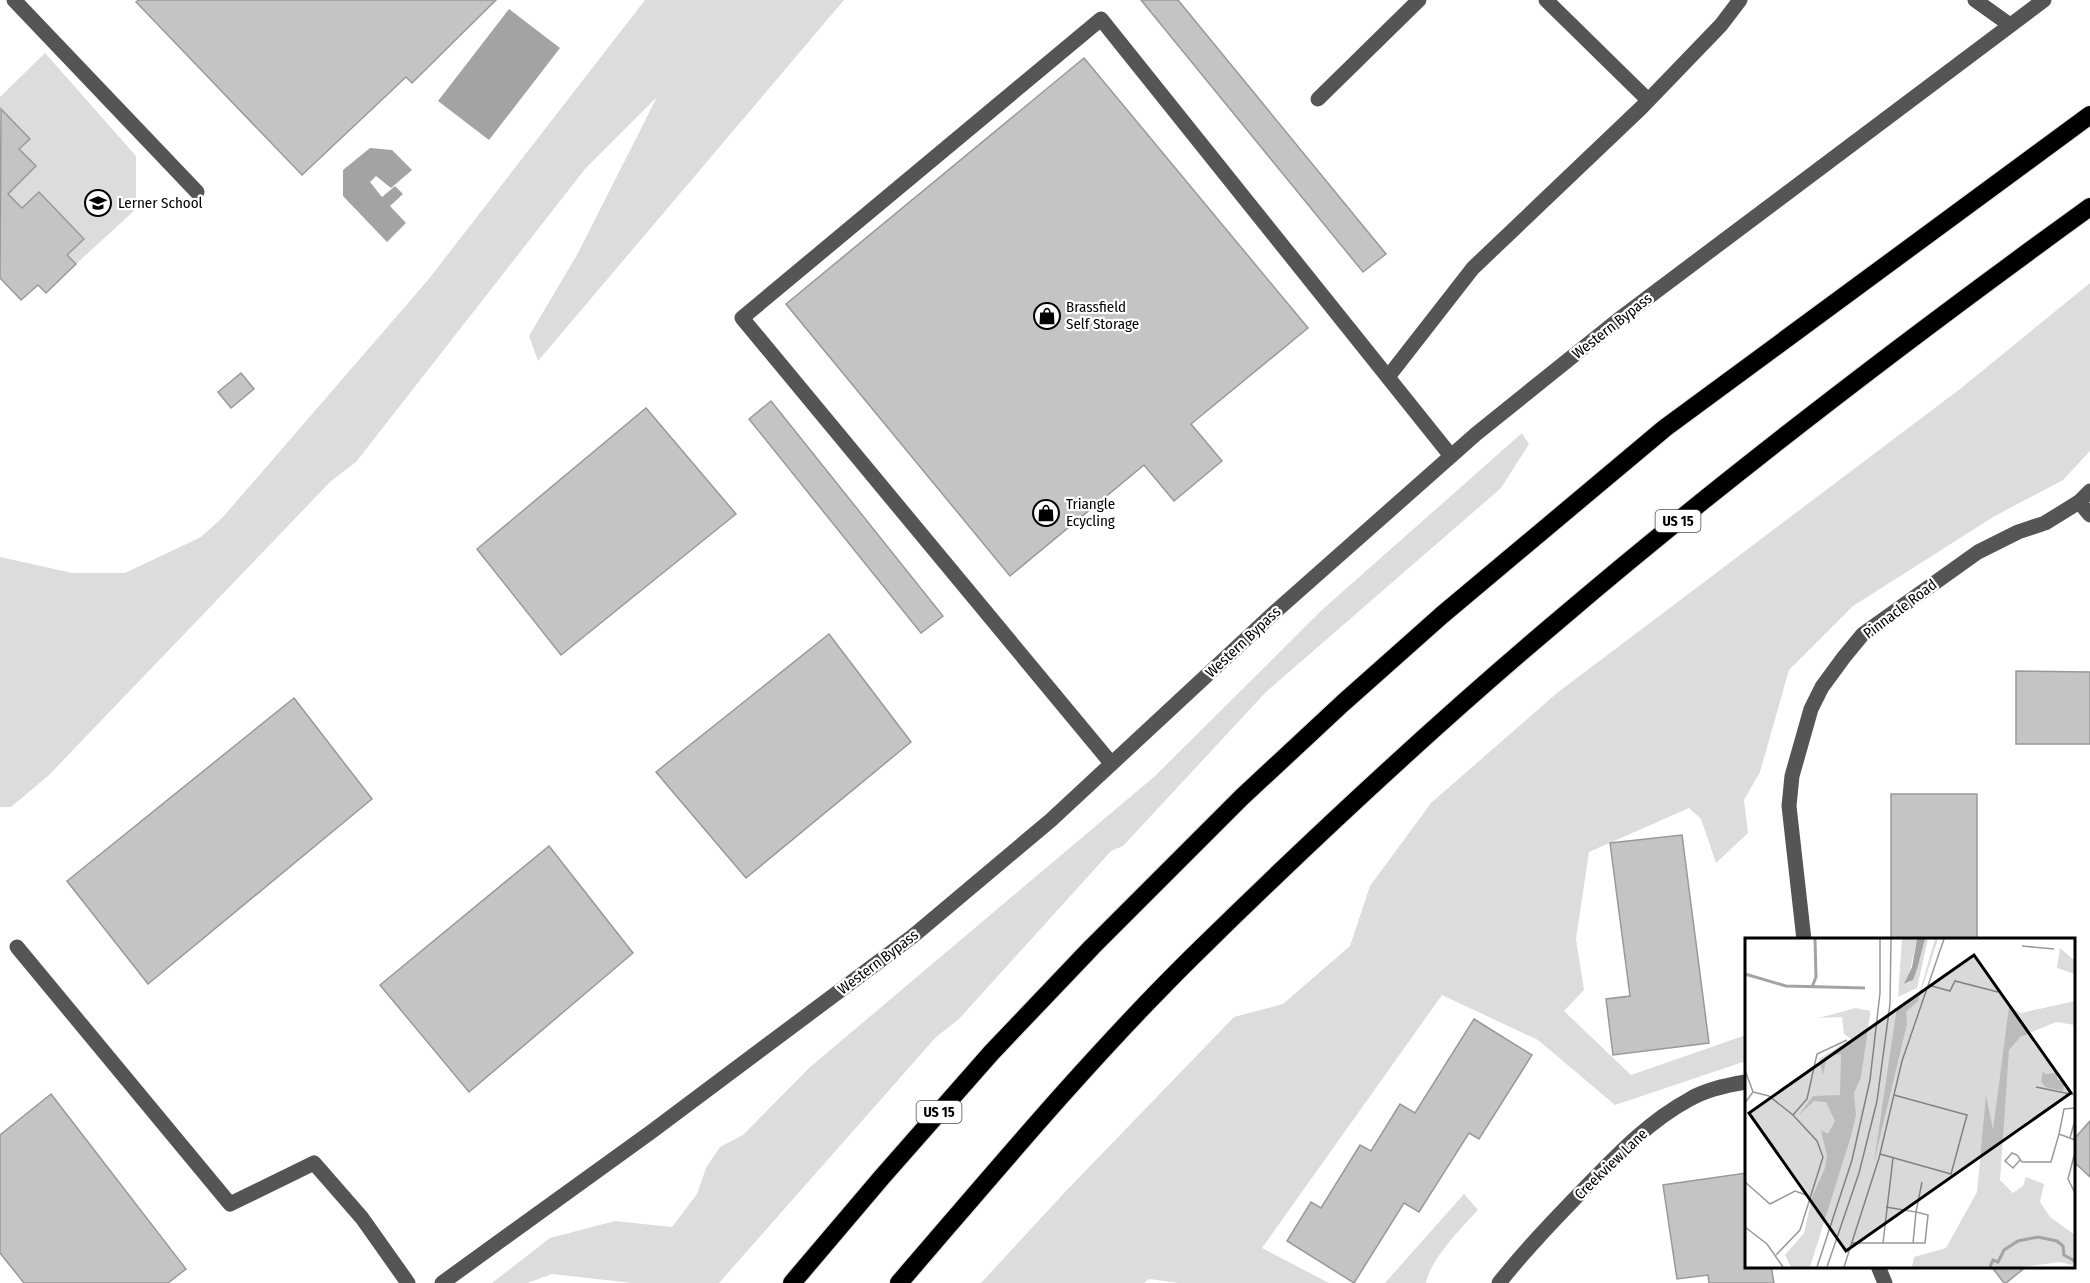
<svg xmlns="http://www.w3.org/2000/svg" width="2090" height="1283" viewBox="0 0 2090 1283" font-family="'Fira Sans Condensed',sans-serif">
<style>
.green{fill:#dcdcdc}
.water{fill:#a3a3a3}
.building{fill:#c4c4c4;stroke:#999;stroke-width:1.5}
.lines{fill:none;stroke-linecap:round;stroke-linejoin:round}
.highway-casing{stroke:#dbdbdb;stroke-width:20}
.minor{stroke:#555;stroke-width:15}
.highway{stroke:#000;stroke-width:18}
.labels{text-anchor:middle;stroke-width:4.5;stroke-linejoin:round;paint-order:stroke}
.shield{fill:#fff;stroke:#4c4c4c;stroke-width:1.5}
.shield-label{font-size:14px;font-weight:bold;fill:#000}
.poi-label{font-size:15px;fill:#000;stroke:#fff;text-anchor:start}
.street-label{font-size:15px;fill:#000;stroke:#fff}
.inset-river{fill:none;stroke:#a3a3a3;stroke-width:3}
.inset-road{fill:none;stroke:#999;stroke-width:1.5}
.view{fill:#000;fill-opacity:0.15;stroke:#000;stroke-width:3}
.inset-edge{fill:none;stroke:#000;stroke-width:3}
</style>
<rect width="100%" height="100%" fill="#fff"/>
<!-- green -->
<g class="green">
<path d="M 645,0 L 844,0 L 538,361 L 529,336 L 578,253 L 657,97 L 585,169 L 356,462 L 331,481 L 49,775 L 11,807 L 0,807 L 0,557 L 72,573 L 125,573 L 201,537 L 223,517 L 428,280 Z"/>
<path d="M 45,53 L 136,156 L 136,209 L 76,264 L 67,255 L 84,238 L 39,192 L 22,208 L 8,194 L 36,166 L 19,149 L 29,139 L 0,110 L 0,97 Z"/>
<path d="M 2090,283 L 2090,451 L 2063,480 L 1993,517 L 1853,606 L 1789,670 L 1760,772 L 1744,800 L 1748,833 L 1716,863 L 1701,819 L 1689,808 L 1589,852 L 1576,939 L 1584,990 L 1564,1011 L 1631,1075 L 1746,1035 L 1746,1061 L 1615,1105 L 1538,1040 L 1442,995 L 1262,1248 L 1329,1283 L 1179,1283 L 1149,1279 L 1144,1283 L 981,1283 L 1066,1191 L 1234,1017 L 1283,1004 L 1350,946 L 1370,886 L 1431,803 L 1557,693 L 1960,389 Z"/>
<path d="M 1522,433 L 1529,444 L 1501,488 L 1266,692 L 1123,846 L 1111,851 L 959,1019 L 936,1037 L 719,1283 L 632,1283 L 552,1274 L 527,1283 L 492,1283 L 550,1238 L 615,1221 L 672,1227 L 697,1194 L 706,1168 L 720,1147 L 743,1135 L 809,1068 L 1155,776 L 1323,609 Z"/>
<path d="M 1464,1194 L 1478,1210 C 1462,1227 1430,1260 1426,1283 L 1385,1283 Z"/>
</g>
<!-- water -->
<g class="water">
<path d="M 509,9 L 560,48 L 489,140 L 438,101 Z"/>
<path d="M 370,148 L 392,150 L 412,170 L 391,188 L 376,176 L 370,182 L 382,197 L 395,186 L 403,194 L 390,206 L 406,223 L 387,242 L 343,196 L 343,170 Z"/>
</g>
<!-- building -->
<g class="building">
<path d="M 139,0 L 496,0 L 412,83 L 406,77 L 302,175 L 136,2 Z"/>
<path d="M 1141,0 L 1178,0 L 1386,254 L 1363,272 Z"/>
<path d="M 1084,58 L 1308,328 L 1191,424 L 1222,461 L 1174,501 L 1144,465 L 1010,576 L 786,304 Z"/>
<path d="M 1,109 L 30,139 L 19,149 L 36,166 L 8,194 L 22,208 L 39,192 L 84,239 L 67,255 L 76,264 L 46,293 L 38,285 L 21,300 L 0,278 Z"/>
<path d="M 241,373 L 254,389 L 231,408 L 218,392 Z"/>
<path d="M 771,401 L 943,616 L 921,633 L 749,419 Z"/>
<path d="M 646,408 L 736,514 L 561,655 L 477,549 Z"/>
<path d="M 829,634 L 911,742 L 746,878 L 656,772 Z"/>
<path d="M 2016,671 L 2090,672 L 2090,744 L 2016,744 Z"/>
<path d="M 294,698 L 372,799 L 148,984 L 67,881 Z"/>
<rect x="1891" y="794" width="86" height="146"/>
<path d="M 1682,835 L 1709,1043 L 1613,1055 L 1606,999 L 1630,996 L 1610,843 Z"/>
<path d="M 549,846 L 633,953 L 469,1092 L 380,985 Z"/>
<path d="M 1474,1019 L 1532,1055 L 1479,1139 L 1469,1133 L 1419,1212 L 1404,1203 L 1354,1283 L 1287,1241 L 1311,1202 L 1321,1208 L 1360,1145 L 1371,1151 L 1400,1104 L 1415,1113 Z"/>
<path d="M 51,1094 L 186,1269 L 168,1283 L 24,1283 L 0,1253 L 0,1135 Z"/>
<path d="M 2090,1121 L 2090,1177 L 2074,1162 L 2074,1139 Z"/>
<path d="M 1746,1173 L 1746,1266 L 1771,1266 L 1774,1283 L 1709,1283 L 1708,1275 L 1677,1279 L 1663,1185 Z"/>
<path d="M 1991,1266 L 2027,1266 L 2006,1283 L 2004,1283 Z"/>
</g>
<g class="lines">
<defs>
<g id="highway">
<path d="M 792,1283 L 882,1177 L 992,1052 L 1092,947 L 1242,797 L 1343,703 L 1442,615 L 1665,428 L 2090,115"/>
<path d="M 899,1283 C 994,1173 1087,1061 1191,958 C 1310,841 1432,727 1560,619 C 1730,474 1909,338 2090,207"/>
</g>
</defs>
<!-- highway casing -->
<use href="#highway" class="highway-casing"/>
<!-- minor -->
<g class="minor">
<path d="M 14,0 L 197,192"/>
<path d="M 1546,0 L 1648,100"/>
<path d="M 1975,0 L 2010,25"/>
<path d="M 1318,99 L 1419,0"/>
<path d="M 1388,377 L 1473,268 L 1641,108 L 1721,25 L 1740,0"/>
<path d="M 2079,502 L 2090,515"/>
<path d="M 1111,763 L 742,318 L 1101,19 L 1451,456"/>
<path d="M 1804,940 L 1789,806 L 1792,776 L 1811,709 L 1822,687 L 1844,657 L 1863,634 L 1978,552 L 2018,532 L 2045,523 L 2079,502 L 2090,491"/>
<path d="M 17,947 L 230,1204 L 314,1163 L 362,1218 L 408,1283"/>
<path d="M 1878,1266 L 1885,1283"/>
<path d="M 442,1283 L 651,1132 L 913,936 L 1051,820 L 1276,611 L 1476,434 L 1618,320 L 2044,0"/>
<path d="M 1499,1283 C 1526,1249 1555,1219 1585,1188 C 1617,1155 1649,1121 1690,1099 C 1707,1089 1727,1085 1746,1082"/>
</g>
<!-- highway -->
<use href="#highway" class="highway"/>
</g>
<!-- icons -->
<defs>
<symbol id="school-ring" viewBox="-11 -11 22 22"><circle r="9.5" fill="#fff" stroke="#000" stroke-width="1.5"/><path d="M0-5L7-2L0 1L-7-2ZM-4 1L0 2.5L4 1V4Q0 6-4 4Z" fill="#000"/></symbol>
<symbol id="shop-ring" viewBox="-11 -11 22 22"><circle r="9.5" fill="#fff" stroke="#000" stroke-width="1.5"/><path d="M-5-2.5h2.3a2.7 3.5 0 0 1 5.4 0H5L5.5 6h-11ZM-1.5-2.5h3a1.5 2.3 0 0 0-3 0Z" fill="#000"/></symbol>
</defs>
<g fill-rule="evenodd">
<use href="#school-ring" x="83" y="188" width="30" height="30"/>
<use href="#shop-ring" x="1032" y="301" width="30" height="30"/>
<use href="#shop-ring" x="1031" y="498" width="30" height="30"/>
</g>
<g class="labels">
<!-- shield labels -->
<g class="shield">
<rect x="1655.5" y="510" width="45" height="22" rx="4.5"/>
<rect x="916.5" y="1101" width="45" height="22" rx="4.5"/>
</g>
<g class="shield-label">
<text x="1678" y="526">US 15</text>
<text x="939" y="1117">US 15</text>
</g>
<!-- poi labels -->
<g class="poi-label">
<text x="118" y="208">Lerner School</text>
<text x="1066" y="312">Brassfield<tspan x="1066" dy="17">Self Storage</tspan></text>
<text x="1066" y="509">Triangle<tspan x="1066" dy="17">Ecycling</tspan></text>
</g>
<!-- street labels -->
<g class="street-label">
<text transform="translate(1612 326) rotate(-38)" y="5">Western Bypass</text>
<text transform="translate(1900 609) rotate(-37)" y="5">Pinnacle Road</text>
<text transform="translate(1243 642) rotate(-43)" y="5">Western Bypass</text>
<text transform="translate(878 962) rotate(-37)" y="5">Western Bypass</text>
<text transform="translate(1611 1164) rotate(-44)" y="5">Creekview Lane</text>
</g>
</g>
<!-- overview -->
<g transform="translate(1745 938)">
<rect width="330" height="330" fill="#fff"/>
<path d="M 157,1 L 172,1 L 162,46 L 168,42 L 180,1 L 183,1 L 172,50 L 153,59 ZM 190,1 L 193,1 L 173,63 L 161,74 L 162,86 L 129,224 L 152,69 L 175,53 ZM 315,10 L 330,23 L 330,36 L 312,30 ZM 330,63 L 330,87 L 311,84 L 275,99 L 264,112 L 255,242 L 268,255 L 278,248 L 281,239 L 299,246 L 295,264 L 305,279 L 330,297 L 330,328 L 315,324 L 277,329 L 167,329 L 169,319 L 201,310 L 232,254 L 241,157 L 248,192 L 264,69 L 276,75 ZM 111,70 L 125,73 L 125,77 L 116,139 L 109,155 L 111,177 L 106,198 L 65,329 L 46,329 L 40,317 L 59,295 L 67,259 L 80,230 L 82,218 L 76,192 L 83,196 L 90,183 L 81,164 L 69,163 L 54,177 L 68,158 L 95,157 L 96,116 L 82,118 L 78,137 L 74,121 L 106,101 L 99,96 L 97,79 L 74,80 ZM 298,133 L 300,136 L 311,135 L 313,142 L 320,142 L 318,153 L 300,149 L 296,143 Z" fill="#dcdcdc"/>
<path d="M 172,1 L 180,1 L 172,31 L 168,42 L 159,46 L 167,29 Z" fill="#a3a3a3"/>
<path class="inset-river" d="M 0,36 L 41,48 L 120,50M 67,49 L 71,39 L 70,1M 245,329 L 248,322 L 253,324 L 259,312 L 273,303 L 293,299 L 312,303 L 318,308 L 319,317 L 330,323"/>
<path class="inset-road" d="M 277,8 L 309,11M 183,47 L 205,53 L 210,43 L 253,54M 0,132 L 8,154 L 0,165M 291,149 L 330,157M 8,154 L 24,158 L 48,177 L 72,203 L 78,219 L 55,292 L 31,317M 48,177 L 62,161 L 72,116 L 102,102M 314,196 L 319,171 L 330,170M 325,200 L 330,182M 330,214 L 323,241 L 330,255M 135,216 L 206,236 L 222,177 L 149,157M 275,222 L 268,230 L 260,223 L 267,215 L 272,217 L 277,224 L 306,224 L 314,196 L 330,202M 0,244 L 25,266 L 50,253 L 64,258M 141,269 L 171,274 L 168,305M 0,289 L 22,306 L 38,329M 107,305 L 180,305 L 183,277 L 171,274 L 177,244M 138,305 L 148,220M 72,329 L 107,222 L 125,142 L 135,55 L 135,1M 82,329 L 114,235 L 132,163 L 145,66 L 146,1M 99,329 L 134,220 L 157,123 L 199,1"/>
<path class="view" d="M 229,17 L 326,155 L 101,313 L 4,175 Z"/>
<rect width="330" height="330" class="inset-edge"/>
</g>
</svg>
